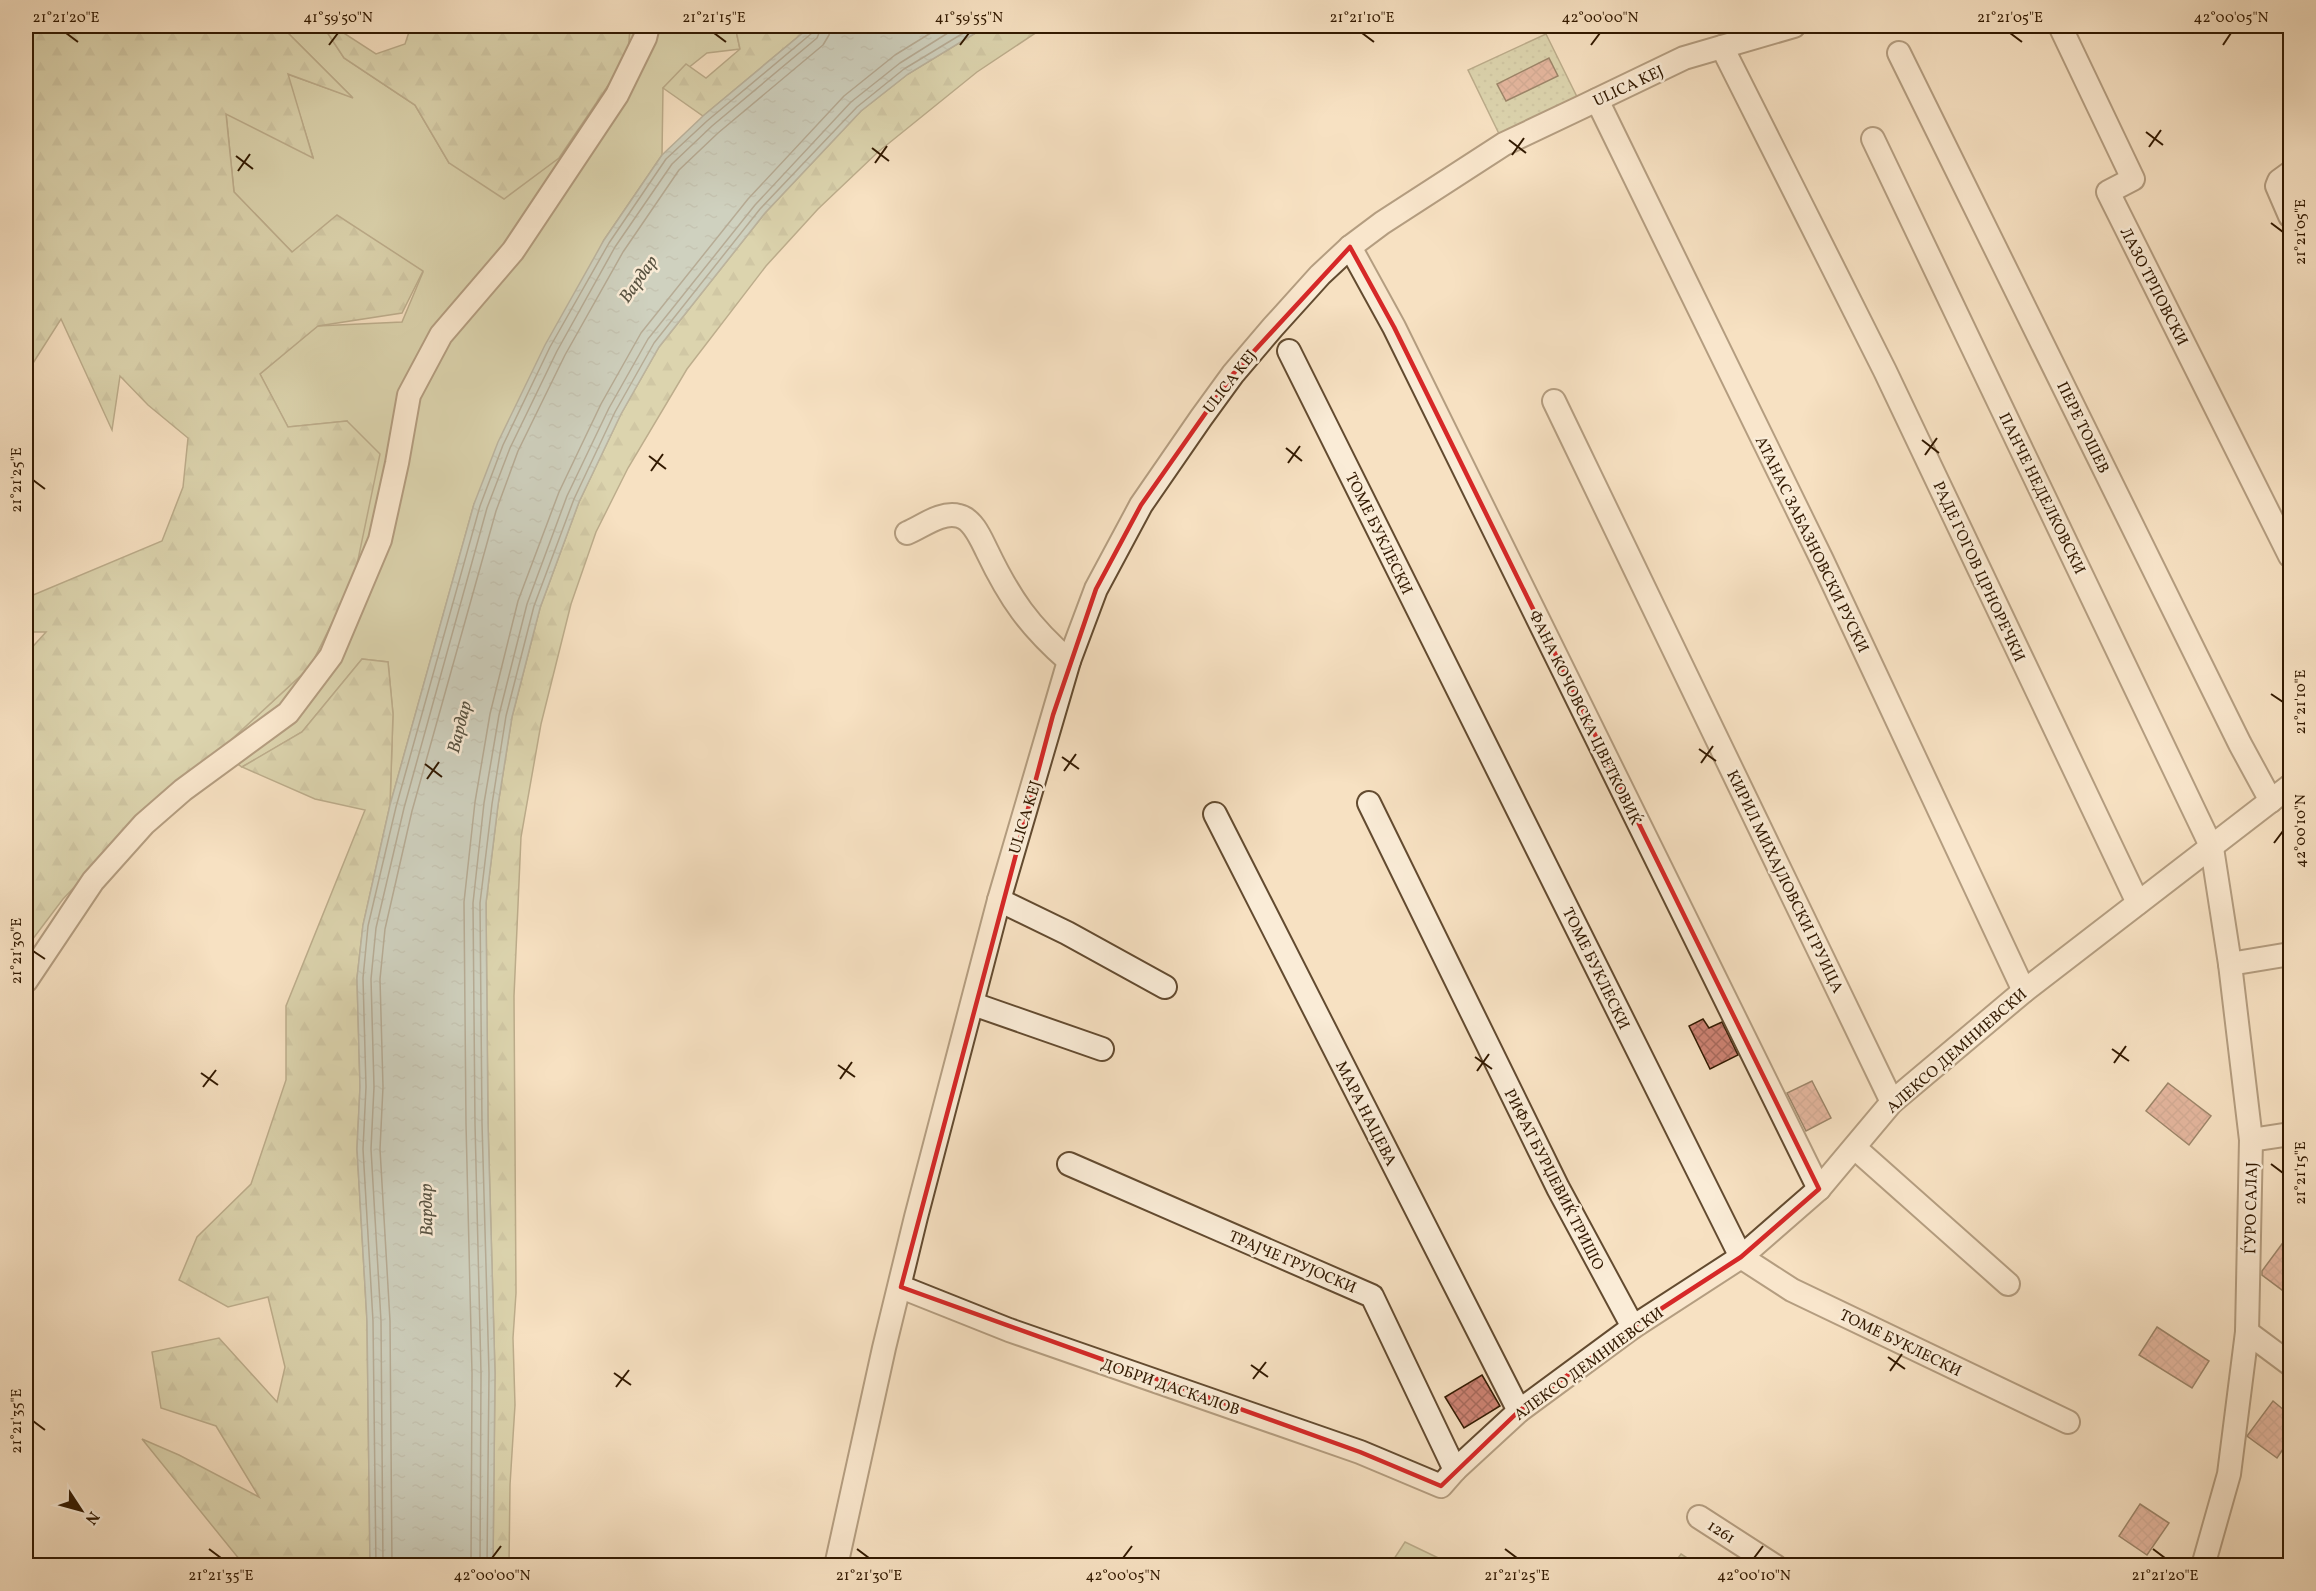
<svg xmlns="http://www.w3.org/2000/svg" width="2316" height="1591" viewBox="0 0 2316 1591" font-family="Vollkorn,serif">
<style>
.green{fill:#bbc394;stroke:#766e4a;stroke-width:1.5}
.forest{fill:url(#forest-firs);stroke:#766e4a;stroke-width:1.5}
.garden{fill:url(#garden-dots);stroke:#766e4a;stroke-width:1.5}
.water{fill:url(#water-ripples);stroke:#737b70;stroke-width:1.5}
.lines{fill:none;stroke-linecap:round;stroke-linejoin:round}
.shore{stroke:#686a5d;stroke-width:1.5}
.building{fill:url(#building-cross-hatch);stroke:#321900;stroke-width:1.5}
.street-casing{stroke:#634b30;stroke-width:26}
.street{stroke:#faecd7;stroke-width:22}
.marked{fill:none;stroke:#d62828;stroke-width:4.5;stroke-linejoin:round}
.ticks{fill:none;stroke:#321900;stroke-width:2}
.labels{text-anchor:middle;stroke-width:5;stroke-linejoin:round;paint-order:stroke}
.street-label{font-size:16px;fill:#321900;stroke:#faecd7}
.water-label{font-size:18px;font-style:italic;fill:#585241;stroke:#faecd7}
.neatline{fill:none;stroke:#321900;stroke-width:2}
.ticks-label{font-size:15px;text-anchor:middle;fill:#321900}
</style>
<defs>
<pattern id="forest-firs" width="22" height="20" patternUnits="userSpaceOnUse" patternTransform="scale(1.5)"><rect width="22" height="20" fill="#bbc394"/><path d="M5 1l3.5 6h-7zM16 11l3.5 6h-7z" fill="#a1a77e"/></pattern>
<pattern id="garden-dots" width="8" height="8" patternUnits="userSpaceOnUse" patternTransform="scale(1.5)"><rect width="8" height="8" fill="#bbc394"/><path d="M2 2h.1M6 6h.1" fill="none" stroke="#a1a77e" stroke-width="1.8" stroke-linecap="round"/></pattern>
<pattern id="water-ripples" width="26" height="14" patternUnits="userSpaceOnUse" patternTransform="scale(1.5)"><rect width="26" height="14" fill="#9ebcba"/><path d="M2 4q2-2 4 0t4 0M15 11q2-2 4 0t4 0" fill="none" stroke="#89a19e"/></pattern>
<pattern id="building-cross-hatch" width="8" height="8" patternUnits="userSpaceOnUse" patternTransform="scale(1.5)"><rect width="8" height="8" fill="#ce8374"/><path d="M0 0l8 8M0 8l8-8" fill="none" stroke="#a86a5d"/></pattern>
</defs>
<rect width="100%" height="100%" fill="#f7e1c2"/>
<filter id="stains"><feTurbulence type="fractalNoise" baseFrequency=".00333" numOctaves="4"/><feColorMatrix values="0 0 0 0 .2 0 0 0 0 .09 0 0 0 0 .02 0 0 0 .5 -.17"/></filter>
<radialGradient id="worn" r=".72"><stop offset=".6" stop-color="#630" stop-opacity="0"/><stop offset="1" stop-color="#630" stop-opacity=".3"/></radialGradient>
<!-- green -->
<g class="green">
<path d="M 281,26 L 323,26 L 344,58 L 415,105 L 449,163 L 628,56 L 630,26 L 670,26 L 680,33 L 681,26 L 698,26 L 699,31 L 707,26 L 735,26 L 740,49 L 707,53 L 663,88 L 662,155 L 604,240 L 474,504 L 390,805 L 393,714 L 388,662 L 362,659 L 302,732 L 242,767 L 219,751 L 310,667 L 347,421 L 288,427 L 260,374 L 317,326 L 402,322 L 423,272 L 403,259 L 292,252 L 234,192 L 226,113 L 313,157 L 287,74 L 352,97 Z"/>
<path d="M 1405,1542 L 1453,1565 L 1390,1565 Z"/>
<path d="M 1681,1554 L 1698,1565 L 1673,1565 Z"/>
</g>
<!-- forest -->
<g class="forest">
<path d="M 26,26 L 170,26 L 187,33 L 216,26 L 281,26 L 353,98 L 288,74 L 313,158 L 226,114 L 234,192 L 292,252 L 337,215 L 423,271 L 402,313 L 318,326 L 260,374 L 288,427 L 347,421 L 380,454 L 354,579 L 310,667 L 219,751 L 124,835 L 63,899 L 26,948 L 26,654 L 46,632 L 26,632 L 26,598 L 162,541 L 183,487 L 188,438 L 148,405 L 120,376 L 112,430 L 61,319 L 28,371 L 26,355 Z"/>
<path d="M 323,26 L 333,26 L 376,54 L 405,44 L 411,26 L 630,26 L 628,56 L 559,158 L 504,199 L 449,163 L 415,105 L 344,58 Z"/>
<path d="M 735,26 L 811,26 L 703,116 L 663,88 L 686,64 L 706,78 L 740,49 Z"/>
<path d="M 987,26 L 1046,26 L 977,72 L 878,152 L 818,209 L 766,266 L 687,369 L 628,468 L 596,532 L 571,604 L 541,724 L 521,837 L 514,996 L 516,1293 L 513,1338 L 515,1405 L 510,1485 L 509,1565 L 493,1566 L 495,1373 L 488,1123 L 486,903 L 498,805 L 512,717 L 540,608 L 579,502 L 621,414 L 659,347 L 765,213 L 861,111 L 908,74 Z"/>
<path d="M 362,659 L 388,662 L 393,714 L 390,805 L 363,925 L 357,978 L 360,1087 L 357,1149 L 367,1321 L 370,1565 L 244,1565 L 142,1439 L 179,1455 L 259,1497 L 216,1426 L 161,1408 L 152,1352 L 219,1338 L 277,1402 L 285,1367 L 268,1297 L 228,1307 L 179,1280 L 197,1237 L 251,1184 L 286,1080 L 286,1006 L 365,810 L 315,799 L 242,767 L 302,732 Z"/>
</g>
<!-- garden -->
<path class="garden" d="M 1546,34 L 1582,107 L 1504,144 L 1468,70 Z"/>
<!-- water -->
<path class="water" d="M 811,26 L 987,26 L 908,74 L 861,111 L 765,213 L 659,347 L 621,414 L 579,502 L 540,608 L 512,717 L 498,805 L 486,903 L 488,1123 L 495,1373 L 493,1565 L 370,1565 L 367,1321 L 357,1149 L 360,1087 L 357,978 L 363,925 L 390,805 L 474,504 L 498,442 L 545,345 L 604,240 L 662,155 L 703,116 Z"/>
<g class="lines">
<!-- shore -->
<g class="shore">
<path d="M 376,1566 L 373,1321 L 363,1149 L 366,1087 L 363,978 L 368,926 L 396,807 L 480,506 L 503,445 L 550,347 L 609,243 L 666,159 L 707,121 L 812,33 L 814,26"/>
<path d="M 383,1566 L 381,1321 L 371,1149 L 374,1087 L 371,979 L 376,928 L 404,808 L 487,508 L 510,448 L 557,351 L 615,247 L 672,164 L 712,126 L 817,38 L 822,26"/>
<path d="M 392,1566 L 390,1321 L 380,1149 L 383,1087 L 380,979 L 385,929 L 412,811 L 496,511 L 518,451 L 565,355 L 623,252 L 679,170 L 718,133 L 823,45 L 829,35 L 831,26"/>
<path d="M 471,1566 L 472,1373 L 466,1124 L 464,902 L 475,802 L 490,714 L 518,601 L 559,492 L 601,404 L 641,333 L 748,199 L 844,96 L 895,55 L 942,26"/>
<path d="M 480,1566 L 481,1373 L 475,1124 L 473,903 L 484,803 L 499,715 L 527,604 L 567,496 L 609,408 L 648,339 L 755,205 L 851,102 L 900,63 L 959,26"/>
<path d="M 487,1566 L 489,1373 L 482,1123 L 480,903 L 492,804 L 506,716 L 534,606 L 574,499 L 615,412 L 654,343 L 760,209 L 857,107 L 904,69 L 975,26"/>
</g>
</g>
<!-- building -->
<g class="building">
<path d="M 1549,58 L 1558,76 L 1506,101 L 1497,84 Z"/>
<path d="M 1703,1019 L 1709,1028 L 1722,1022 L 1738,1055 L 1710,1069 L 1689,1026 Z"/>
<path d="M 1812,1081 L 1831,1118 L 1806,1131 L 1787,1093 Z"/>
<path d="M 2168,1083 L 2211,1116 L 2189,1145 L 2146,1111 Z"/>
<path d="M 2290,1233 L 2290,1296 L 2262,1275 L 2262,1271 Z"/>
<path d="M 2157,1327 L 2209,1361 L 2192,1388 L 2139,1355 Z"/>
<path d="M 1482,1375 L 1500,1406 L 1464,1428 L 1445,1397 Z"/>
<path d="M 2273,1401 L 2290,1415 L 2290,1439 L 2277,1458 L 2247,1436 Z"/>
<path d="M 2140,1504 L 2169,1523 L 2147,1555 L 2119,1536 Z"/>
</g>
<g class="lines">
<defs>
<g id="street">
<path d="M 2060,26 L 2133,179 L 2108,192 L 2290,556"/>
<path d="M 1722,47 L 1885,371 L 2138,903"/>
<path d="M 1899,53 L 2240,744 L 2271,801"/>
<path d="M 1597,100 L 1822,560 L 2024,991"/>
<path d="M 1873,139 L 2212,848 L 2230,964 L 2251,1140 L 2247,1332 L 2229,1474 L 2203,1566"/>
<path d="M 2290,173 L 2279,181 L 2277,186 L 2290,216"/>
<path d="M 1350,247 L 1394,327 L 1819,1189"/>
<path d="M 1289,351 L 1741,1257 L 1792,1290 L 2068,1422"/>
<path d="M 1554,401 L 1892,1102"/>
<path d="M 907,533 C 922,527 941,511 959,516 C 973,519 981,539 987,551 C 1010,599 1029,626 1069,661"/>
<path d="M 1369,803 L 1558,1188 L 1633,1327"/>
<path d="M 1215,814 L 1519,1411"/>
<path d="M 999,900 L 1067,933 L 1165,987"/>
<path d="M 2230,964 L 2290,954"/>
<path d="M 26,981 L 93,881 L 144,824 L 183,790 L 288,713 L 331,656 L 380,540 L 397,463 L 409,395 L 441,335 L 513,251 L 617,95 L 645,38 L 648,26"/>
<path d="M 973,1004 L 1102,1049"/>
<path d="M 2251,1140 L 2290,1134"/>
<path d="M 1855,1148 L 2008,1284"/>
<path d="M 1069,1164 L 1372,1296 L 1455,1470"/>
<path d="M 901,1287 L 1009,1330 L 1360,1452 L 1441,1486 L 1455,1470 L 1519,1411 L 1633,1327 L 1741,1257 L 1819,1189 L 1892,1102 L 2024,991 L 2290,786"/>
<path d="M 2247,1332 L 2290,1364"/>
<path d="M 1699,1517 L 1775,1566"/>
<path d="M 836,1566 L 884,1348 L 916,1217 L 999,900 L 1069,661 L 1096,589 L 1141,505 L 1201,418 L 1233,374 L 1273,327 L 1320,275 L 1350,247 L 1382,223 L 1504,144 L 1582,107 L 1684,58 L 1794,26"/>
</g>
</defs>
<!-- street casing -->
<use href="#street" class="street-casing"/>
<!-- street -->
<use href="#street" class="street"/>
</g>
<!-- marked area -->
<path d="M0 0H2316V1591H0ZM 1350,247 L 1394,327 L 1819,1189 L 1741,1257 L 1633,1327 L 1519,1411 L 1441,1486 L 1360,1452 L 901,1287 L 1053,715 L 1096,589 L 1141,505 L 1233,374 Z" fill="#f7e1c2" fill-opacity=".55" fill-rule="evenodd"/>
<path class="marked" d="M 1350,247 L 1394,327 L 1819,1189 L 1741,1257 L 1633,1327 L 1519,1411 L 1441,1486 L 1360,1452 L 901,1287 L 1053,715 L 1096,589 L 1141,505 L 1233,374 Z"/>
<!-- ticks -->
<path class="ticks" d="M 66,33 L 78,42M 714,33 L 726,42M 1362,33 L 1374,42M 2010,33 L 2022,42M 329,45 L 338,33M 960,45 L 969,33M 1591,45 L 1600,33M 2223,45 L 2231,33M 2146,132 L 2163,145M 1509,140 L 1526,153M 2149,147 L 2161,130M 872,148 L 889,161M 1512,155 L 1524,138M 236,156 L 253,169M 875,163 L 887,146M 238,171 L 250,154M 2271,223 L 2283,232M 1922,440 L 1939,453M 1286,448 L 1302,461M 1925,455 L 1937,438M 649,456 L 666,469M 1288,463 L 1300,446M 651,471 L 663,454M 33,480 L 45,489M 2271,694 L 2283,702M 1699,749 L 1716,761M 1062,757 L 1079,769M 1701,763 L 1713,746M 425,764 L 442,777M 1064,771 L 1076,754M 427,779 L 439,762M 2274,843 L 2283,831M 33,951 L 45,959M 2112,1049 L 2129,1061M 1475,1057 L 1492,1069M 2114,1063 L 2126,1046M 838,1065 L 855,1077M 1477,1071 L 1489,1054M 201,1073 L 218,1085M 840,1079 L 852,1062M 203,1087 L 216,1070M 2271,1164 L 2283,1173M 1888,1357 L 1905,1369M 1251,1365 L 1268,1377M 1890,1371 L 1902,1354M 614,1373 L 631,1385M 1253,1379 L 1266,1362M 616,1387 L 629,1370M 33,1421 L 45,1430M 209,1549 L 221,1558M 857,1549 L 869,1558M 1505,1549 L 1517,1558M 2153,1549 L 2165,1558M 492,1558 L 501,1546M 1123,1558 L 1132,1546M 1754,1558 L 1763,1546"/>
<g class="labels">
<!-- street labels -->
<g class="street-label">
<text transform="translate(1628 85) rotate(-25)" y="6">ULICA KEJ</text>
<text transform="translate(2155 286) rotate(63)" y="6">ЛАЗО ТРПОВСКИ</text>
<text transform="translate(1229 381) rotate(-52)" y="6">ULICA KEJ</text>
<text transform="translate(2084 427) rotate(64)" y="6">ПЕРЕ ТОШЕВ</text>
<text transform="translate(2043 493) rotate(64)" y="6">ПАНЧЕ НЕДЕЛКОВСКИ</text>
<text transform="translate(1380 533) rotate(64)" y="6">ТОМЕ БУКЛЕСКИ</text>
<text transform="translate(1813 544) rotate(64)" y="6">АТАНАС ЗАБАЗНОВСКИ РУСКИ</text>
<text transform="translate(1980 571) rotate(65)" y="6">РАДЕ ГОГОВ ЦРНОРЕЧКИ</text>
<text transform="translate(1586 717) rotate(64)" y="6">ФАНА КОЧОВСКА ЦВЕТКОВИЌ</text>
<text transform="translate(1024 817) rotate(-73)" y="6">ULICA KEJ</text>
<text transform="translate(1786 881) rotate(64)" y="6">КИРИЛ МИХАЈЛОВСКИ ГРУИЦА</text>
<text transform="translate(1597 968) rotate(64)" y="6">ТОМЕ БУКЛЕСКИ</text>
<text transform="translate(1956 1050) rotate(-41)" y="6">АЛЕКСО ДЕМНИЕВСКИ</text>
<text transform="translate(1367 1113) rotate(63)" y="6">МАРА НАЦЕВА</text>
<text transform="translate(1555 1179) rotate(63)" y="6">РИФАТ БУРЏЕВИЌ ТРИШО</text>
<text transform="translate(2250 1208) rotate(-89)" y="6">ЃУРО САЛАЈ</text>
<text transform="translate(1293 1261) rotate(23)" y="6">ТРАЈЧЕ ГРУЈОСКИ</text>
<text transform="translate(1901 1342) rotate(26)" y="6">ТОМЕ БУКЛЕСКИ</text>
<text transform="translate(1588 1363) rotate(-36)" y="6">АЛЕКСО ДЕМНИЕВСКИ</text>
<text transform="translate(1171 1386) rotate(19)" y="6">ДОБРИ ДАСКАЛОВ</text>
<text transform="translate(1722 1531) rotate(33)" y="6">1261</text>
</g>
<!-- water labels -->
<g class="water-label">
<text transform="translate(638 279) rotate(-55)" y="6">Вардар</text>
<text transform="translate(459 727) rotate(-76)" y="6">Вардар</text>
<text transform="translate(426 1210) rotate(-91)" y="6">Вардар</text>
</g>
</g>
<!-- margin -->
<rect width="2316" height="1591" fill="none" stroke="#f7e1c2" stroke-width="66"/>
<!-- north arrow -->
<g transform="translate(81 1510) rotate(126)" stroke="#faecd7" stroke-width="4.5" paint-order="stroke">
<path d="M0-4.5L10 22L0 15L-10 22Z" fill="#321900"/>
<text y="-9" font-size="16" font-weight="bold" text-anchor="middle" fill="#321900">N</text>
</g>
<rect x="33" y="33" width="2250" height="1525" class="neatline"/>
<g class="ticks-label">
<text x="66" y="22">21°21'20"E</text>
<text x="338" y="22">41°59'50"N</text>
<text x="714" y="22">21°21'15"E</text>
<text x="969" y="22">41°59'55"N</text>
<text x="1362" y="22">21°21'10"E</text>
<text x="1600" y="22">42°00'00"N</text>
<text x="2010" y="22">21°21'05"E</text>
<text x="2231" y="22">42°00'05"N</text>
<text transform="translate(2300 232) rotate(-90)" y="5">21°21'05"E</text>
<text transform="translate(16 480) rotate(-90)" y="5">21°21'25"E</text>
<text transform="translate(2300 702) rotate(-90)" y="5">21°21'10"E</text>
<text transform="translate(2300 831) rotate(-90)" y="5">42°00'10"N</text>
<text transform="translate(16 951) rotate(-90)" y="5">21°21'30"E</text>
<text transform="translate(2300 1173) rotate(-90)" y="5">21°21'15"E</text>
<text transform="translate(16 1421) rotate(-90)" y="5">21°21'35"E</text>
<text x="221" y="1580">21°21'35"E</text>
<text x="492" y="1580">42°00'00"N</text>
<text x="869" y="1580">21°21'30"E</text>
<text x="1123" y="1580">42°00'05"N</text>
<text x="1517" y="1580">21°21'25"E</text>
<text x="1754" y="1580">42°00'10"N</text>
<text x="2165" y="1580">21°21'20"E</text>
</g>
<rect width="100%" height="100%" filter="url(#stains)"/>
<rect width="100%" height="100%" fill="url(#worn)"/>
</svg>
